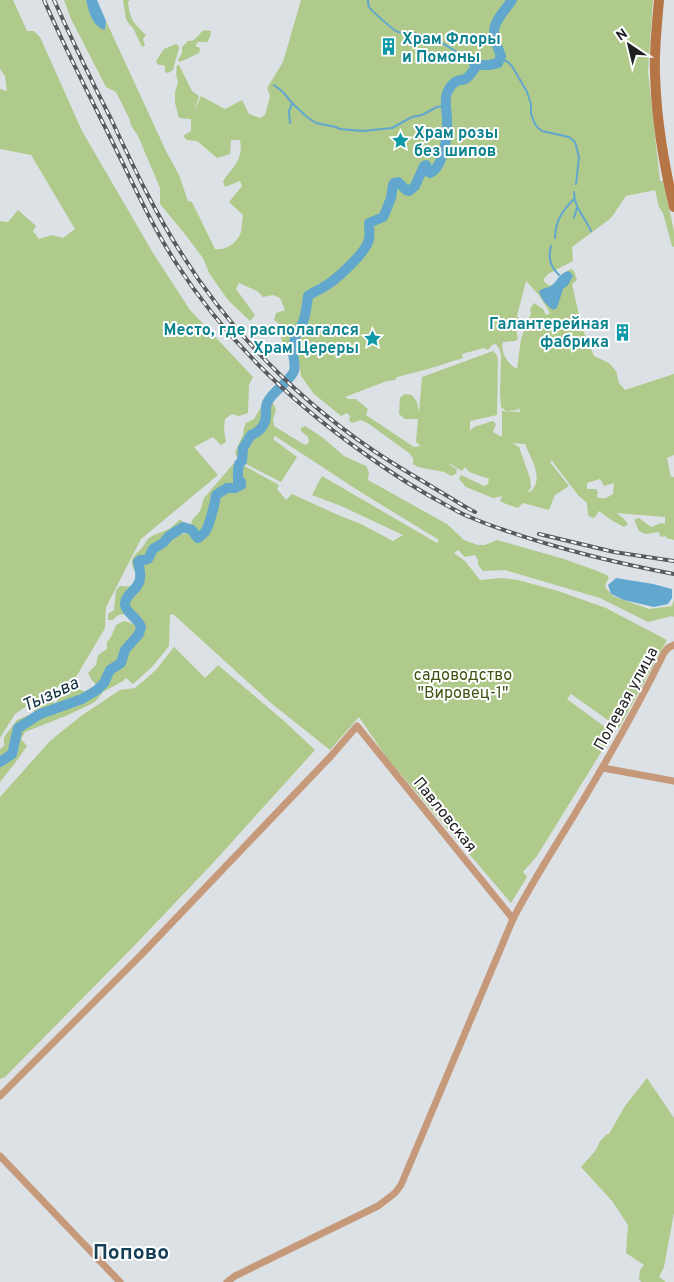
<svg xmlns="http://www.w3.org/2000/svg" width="674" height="1282" viewBox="0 0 674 1282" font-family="Overpass,sans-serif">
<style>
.green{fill:#afca8b;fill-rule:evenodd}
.water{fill:#61a7ce}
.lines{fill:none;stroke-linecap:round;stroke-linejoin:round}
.stream{stroke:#61a7ce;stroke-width:2}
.river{stroke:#61a7ce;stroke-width:10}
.minor{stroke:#c5997a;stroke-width:7}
.secondary{stroke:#b57545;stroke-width:10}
.rail-casing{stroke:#585b5e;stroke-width:4}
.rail{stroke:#fff;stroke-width:2;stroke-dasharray:5.5;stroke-linecap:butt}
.labels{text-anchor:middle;stroke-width:4;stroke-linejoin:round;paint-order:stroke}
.culture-label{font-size:16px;font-weight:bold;fill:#0d838f;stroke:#fff;text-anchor:start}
.park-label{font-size:16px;fill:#3e5612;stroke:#fff}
.street-label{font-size:16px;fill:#1d1f21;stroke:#fff}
.water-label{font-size:18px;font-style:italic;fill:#123243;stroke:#fff}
.district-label{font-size:21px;font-weight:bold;fill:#173f56;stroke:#fff}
</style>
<rect width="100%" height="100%" fill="#dce1e6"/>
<!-- green -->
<g class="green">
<path d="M 0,0 L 13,0 L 27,31 L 34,31 L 40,37 L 82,131 L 153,253 L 190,310 L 253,377 L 249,385 L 248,413 L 239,416 L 232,414 L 225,419 L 224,430 L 226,442 L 221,445 L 213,437 L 194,447 L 218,475 L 141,539 L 106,607 L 105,628 L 76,677 L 41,696 L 15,714 L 0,738 L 0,221 L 8,222 L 18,210 L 36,226 L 33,231 L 39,239 L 52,235 L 63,238 L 75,229 L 31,155 L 0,149 L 0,89 L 7,91 L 5,76 L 0,69 Z"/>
<path d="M 64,0 L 86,0 L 91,17 L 105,30 L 106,21 L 166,151 L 179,175 L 188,201 L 192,202 L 215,249 C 226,251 238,242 241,232 C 242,227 242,220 243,215 L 229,202 L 242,186 L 240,181 L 225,187 L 223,181 C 233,167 244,159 240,140 L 231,140 L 230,154 L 217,158 L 197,141 L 187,140 L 183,136 L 191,131 L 191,119 L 179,118 L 175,103 L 175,92 L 178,82 L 176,74 L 177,65 L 179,65 L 192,91 L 199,96 L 194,111 L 201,96 L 225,109 L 242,100 L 249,114 L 260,118 L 265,115 L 270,96 L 267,88 L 283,62 L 301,0 L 653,0 L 648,72 L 660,181 L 663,181 L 674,231 L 674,247 L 672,246 L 663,213 L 659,207 L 655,190 L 626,196 L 611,218 L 572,247 L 573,261 L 548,274 L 543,280 L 548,285 L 555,286 L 562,274 L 571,269 L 574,271 L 577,280 L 572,284 L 582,328 L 594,356 L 609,363 L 616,371 L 619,383 L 625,390 L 674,374 L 674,455 L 667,458 L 671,477 L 674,477 L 674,540 L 666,538 L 666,535 L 663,537 L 660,536 L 659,532 L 646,534 L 639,531 L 635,522 L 635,519 L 639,518 L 651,527 L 661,523 L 665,524 L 665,517 L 616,513 L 623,518 L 628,524 L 624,527 L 611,520 L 599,511 L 595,517 L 592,518 L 588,515 L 587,503 L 578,495 L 552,461 L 550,462 L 569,486 L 555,495 L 549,510 L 523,503 L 518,508 L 506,504 L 500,501 L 502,496 L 493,498 L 466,487 L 459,479 L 461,475 L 484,486 L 488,484 L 489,479 L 469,472 L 465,467 L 462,471 L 449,463 L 450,465 L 457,469 L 456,474 L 451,476 L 444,472 L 418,467 L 413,464 L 413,458 L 409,453 L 369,424 L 361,420 L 352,423 L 349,420 L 350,416 L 347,413 L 341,416 L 314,394 L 301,376 L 299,362 L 284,345 L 281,339 L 282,326 L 274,320 L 276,313 L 285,310 L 280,298 L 273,295 L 263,297 L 257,291 L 239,283 L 236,289 L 255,315 L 250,321 L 228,300 L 209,273 L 203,258 L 184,233 L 160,204 L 160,188 L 138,136 L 132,127 L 128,116 L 116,92 L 106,87 L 71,19 ZM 526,281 L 539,295 L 550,313 L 546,315 L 543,309 L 534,303 L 530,309 L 531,313 L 521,339 L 517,369 C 508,365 500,351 503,342 L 515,341 L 518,339 L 516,329 L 520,320 L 517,316 ZM 496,344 L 500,350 L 501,355 L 500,393 L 501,407 L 506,411 L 517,410 L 519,408 L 520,412 L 502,411 L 502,437 L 493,432 L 496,424 L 493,421 L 474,427 L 470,431 L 470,421 L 497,415 L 498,359 L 496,354 L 493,351 L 422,377 L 419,412 L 417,402 L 412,395 L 404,394 L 400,398 L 399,414 L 405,419 L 418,419 L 416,442 L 421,446 L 414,447 L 366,415 L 368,409 L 356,399 L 348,399 L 345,397 L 387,381 L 395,380 L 397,377 L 428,369 L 463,358 L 462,354 L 484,348 L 488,350 L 492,345 ZM 512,443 L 525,444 C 531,459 545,479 530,492 L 528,491 L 531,488 L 530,478 L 519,447 ZM 600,479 L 604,486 L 614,483 L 613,494 C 607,498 604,500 597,497 L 598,492 L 596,489 L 587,489 L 587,483 Z"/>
<path d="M 123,0 L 130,0 L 128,2 C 130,20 133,22 146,35 L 143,39 L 145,46 L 142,47 L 133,28 L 129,24 L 126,19 Z"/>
<path d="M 204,30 L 211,31 L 210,37 L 207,42 L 198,42 L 196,45 L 196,47 L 199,47 L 200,49 L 199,53 L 180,62 L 178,60 L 182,53 L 182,47 L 188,41 C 196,42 198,34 204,30 Z"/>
<path d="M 176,44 L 178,45 L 179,48 L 173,70 L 168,73 L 165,72 L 165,66 C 161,64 158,67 156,61 L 164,49 Z"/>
<path d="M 266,399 L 273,403 L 276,410 L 273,419 L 274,426 L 303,444 L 306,445 L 309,442 L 308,437 L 301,431 L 301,428 L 305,426 L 322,437 L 344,456 L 366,466 L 369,472 L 368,480 L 447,524 L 464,540 L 478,545 L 485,545 L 497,540 L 564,559 L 592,569 L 607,575 L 609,578 L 606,583 L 605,587 L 613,596 L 649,609 L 672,606 L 674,599 L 674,617 L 672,616 L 648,622 L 600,598 L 505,570 L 483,571 L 478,565 L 478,560 L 475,555 L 465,557 L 458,550 L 454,553 L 465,561 L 480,580 L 501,578 L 518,580 L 558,591 L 606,608 L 667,640 L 619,728 L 571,694 L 567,699 L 613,733 L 537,856 L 523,872 L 527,877 L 511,903 L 387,758 L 359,717 L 330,750 L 271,703 L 173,614 L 170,615 L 169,646 L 152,667 L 133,684 L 126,678 L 123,681 L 103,692 L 95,702 L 68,715 L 25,732 L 21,739 L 27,746 L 15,763 L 0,782 L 0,749 L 4,746 L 4,737 L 17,720 L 33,713 L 38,701 L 42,699 L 46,704 L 51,702 L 56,703 L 60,697 L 61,689 C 71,683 80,690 91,694 L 95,691 L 97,686 L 91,679 L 88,673 L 96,665 L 98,655 L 107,649 L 107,642 L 111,637 L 116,625 L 124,621 L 134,624 L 137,622 L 134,616 C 125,614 119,612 113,620 L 108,620 L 108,614 L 114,610 L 116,590 L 120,586 C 130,587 141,586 139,573 L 135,572 C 129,560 132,557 141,549 C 144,546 145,542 148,539 C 153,534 163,532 169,529 C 174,526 176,522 181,519 L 183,523 L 180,531 L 182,534 L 186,533 L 193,519 L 200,511 L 204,498 L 234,463 L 239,463 L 279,485 L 277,489 L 286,500 L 292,494 L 338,515 L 361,524 L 393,541 L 403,535 L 341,506 L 312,495 L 322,476 L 437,543 L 439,540 L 359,491 L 275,436 L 273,439 L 297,457 L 281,482 L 238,460 L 235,452 L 243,435 L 244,428 L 246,423 L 254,419 Z"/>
<path d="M 174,647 L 205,678 L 218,665 L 284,721 L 315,750 L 213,863 L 133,947 L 5,1077 L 0,1079 L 0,797 L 50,741 L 81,716 L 120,690 L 135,688 L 156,670 Z"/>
<path d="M 647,1078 L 674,1118 L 674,1213 L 664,1267 L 659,1277 L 666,1282 L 642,1282 L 639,1280 L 640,1270 L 644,1265 L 626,1253 L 628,1225 L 612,1201 L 581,1167 L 596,1150 L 600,1141 L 607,1134 L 609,1134 L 625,1106 Z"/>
</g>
<!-- water -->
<g class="water">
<path d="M 86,0 L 97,0 L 106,21 L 105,30 C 92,26 89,12 86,0 Z"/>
<path d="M 568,271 L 571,273 L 573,276 L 568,285 L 563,289 L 557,308 L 553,310 C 547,306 540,298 539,291 C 543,288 547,288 551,286 C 559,280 557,275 568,271 Z"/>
<path d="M 616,578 L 653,584 L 672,589 L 672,598 L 668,604 L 654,607 L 624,600 L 611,594 L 608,585 Z"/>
</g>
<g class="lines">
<!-- stream -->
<g class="stream">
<path d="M 368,0 C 368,2 368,5 369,7 C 372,11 394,31 398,32 C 402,33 406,32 410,32 C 413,33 417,34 421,35 C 436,38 469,56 473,70"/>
<path d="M 501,59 L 508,62 L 512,66 L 527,92 L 531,104 L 531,114 L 535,124 L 538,128 L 542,131 L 569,137 L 575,142 L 579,157 L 576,184"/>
<path d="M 274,85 L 283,92 L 292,103 L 307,117 L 316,123 L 336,127 L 340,129 L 363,131 L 392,128 L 412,117 L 422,115 L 437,107 L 446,106"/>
<path d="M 290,123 L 289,111 L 292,104"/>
<path d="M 574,192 C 574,208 585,217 591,231"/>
<path d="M 574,218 L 577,208"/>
<path d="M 555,238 C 555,221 563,210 574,199"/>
<path d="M 551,246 C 548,258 550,266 559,275"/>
</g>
<!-- river -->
<path class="river" d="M 0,762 L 12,754 L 18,728 L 40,714 L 82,699 L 97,690 L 104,683 L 110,670 L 121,663 L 125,650 L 139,634 L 141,627 C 138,618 126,613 125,605 C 124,594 140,589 140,578 C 141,573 139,567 138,562 L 140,560 L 145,560 L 148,559 L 153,549 L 163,543 L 169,536 L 183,527 L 192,530 L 196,536 L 198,538 C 201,536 202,535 205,532 C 209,527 215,503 216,495 L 227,488 L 235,488 L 241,485 L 241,482 L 238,481 L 238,470 L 239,464 L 242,461 L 243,448 L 251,435 C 260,432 266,424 266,415 C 266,410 265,408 267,403 C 273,390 288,384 294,371 C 296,365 293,358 293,351 C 293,339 298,332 303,322 C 306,314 307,304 308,296 C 313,292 317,291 322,288 C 334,282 367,252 369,239 C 370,234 369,228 369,223 L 383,217 L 385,213 L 391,198 L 393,185 L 394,183 L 398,182 L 406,190 L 409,191 L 415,186 L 424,166 L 426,165 L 429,172 L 430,173 C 444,167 448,133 447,120 C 447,111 444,101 447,93 C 449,88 453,83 457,81 C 463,78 459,82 465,79 C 471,76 473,70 477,65 L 489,65 L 498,63 L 501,56 C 488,26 494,25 512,0"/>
<!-- minor -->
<g class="minor">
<path d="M 603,768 L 674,781"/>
<path d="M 0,1096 L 141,955 L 331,756 L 357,726 L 513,919"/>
<path d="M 0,1156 L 120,1282"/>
<path d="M 227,1282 L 235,1276 L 378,1206 L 395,1193 L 401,1185 L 513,919 C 533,880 557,844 579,807 C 609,757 638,706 664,653 L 668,648 L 674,645"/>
</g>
<!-- secondary -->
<path class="secondary" d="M 659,0 C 657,24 654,49 655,73 C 656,116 664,165 674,207"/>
<defs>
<g id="rail">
<path d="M 44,0 C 63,44 85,87 107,131 C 129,175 149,221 176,263 C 225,339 291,402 365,454 C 391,473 418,490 446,505 C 454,509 461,514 470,517 C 481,522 492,526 504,530 C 559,549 616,563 674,574"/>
<path d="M 54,0 C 72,40 91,80 111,119 C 133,166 155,213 183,256 C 237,342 317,418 404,470 C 419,479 434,488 449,497 C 458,502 466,508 475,512"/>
<path d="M 539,534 L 614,552 L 674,561"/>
</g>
</defs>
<!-- rail casing -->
<use href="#rail" class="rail-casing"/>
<!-- rail -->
<use href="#rail" class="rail"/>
</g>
<!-- icons -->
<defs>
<symbol id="building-bare" viewBox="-9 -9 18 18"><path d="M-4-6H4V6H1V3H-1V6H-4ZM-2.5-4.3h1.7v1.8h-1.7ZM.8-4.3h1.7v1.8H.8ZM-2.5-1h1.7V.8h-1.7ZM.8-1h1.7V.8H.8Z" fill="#0f9aa8" stroke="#fff" stroke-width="2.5" paint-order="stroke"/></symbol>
<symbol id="sight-bare" viewBox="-9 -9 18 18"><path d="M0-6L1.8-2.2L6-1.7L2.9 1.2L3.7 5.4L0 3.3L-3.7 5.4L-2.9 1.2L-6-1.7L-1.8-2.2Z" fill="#0f9aa8" stroke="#fff" stroke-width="2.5" paint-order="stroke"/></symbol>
</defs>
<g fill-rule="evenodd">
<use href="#building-bare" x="376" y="34" width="25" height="25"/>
<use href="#sight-bare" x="388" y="128" width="25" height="25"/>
<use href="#building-bare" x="610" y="320" width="25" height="25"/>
<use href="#sight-bare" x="360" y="326" width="25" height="25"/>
</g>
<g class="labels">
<!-- culture labels -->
<g class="culture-label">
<text x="402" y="44">Храм Флоры<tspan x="402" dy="18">и Помоны</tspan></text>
<text x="414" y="138">Храм розы<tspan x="414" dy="18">без шипов</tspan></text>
<text x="609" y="329" text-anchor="end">Галантерейная<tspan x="609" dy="18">фабрика</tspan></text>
<text x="359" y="335" text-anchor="end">Место, где располагался<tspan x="359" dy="18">Храм Цереры</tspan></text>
</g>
<!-- park labels -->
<g class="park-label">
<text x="463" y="680">садоводство<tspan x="463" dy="18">"Вировец-1"</tspan></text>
</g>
<!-- street labels -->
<g class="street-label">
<text transform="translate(625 698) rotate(-61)" y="6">Полевая улица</text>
<text transform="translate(446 814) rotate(51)" y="6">Павловская</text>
</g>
<!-- water labels -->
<g class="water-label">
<text transform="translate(50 694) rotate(-25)" y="6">Тызьва</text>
</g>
<!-- district labels -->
<g class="district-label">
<text x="131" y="1259">Попово</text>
</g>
</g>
<!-- north arrow -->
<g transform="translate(629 45) rotate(325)" stroke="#ffffff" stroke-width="4" paint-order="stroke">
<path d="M0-4L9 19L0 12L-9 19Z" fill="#1d1f21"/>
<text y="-8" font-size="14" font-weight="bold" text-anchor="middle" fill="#1d1f21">N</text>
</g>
</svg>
